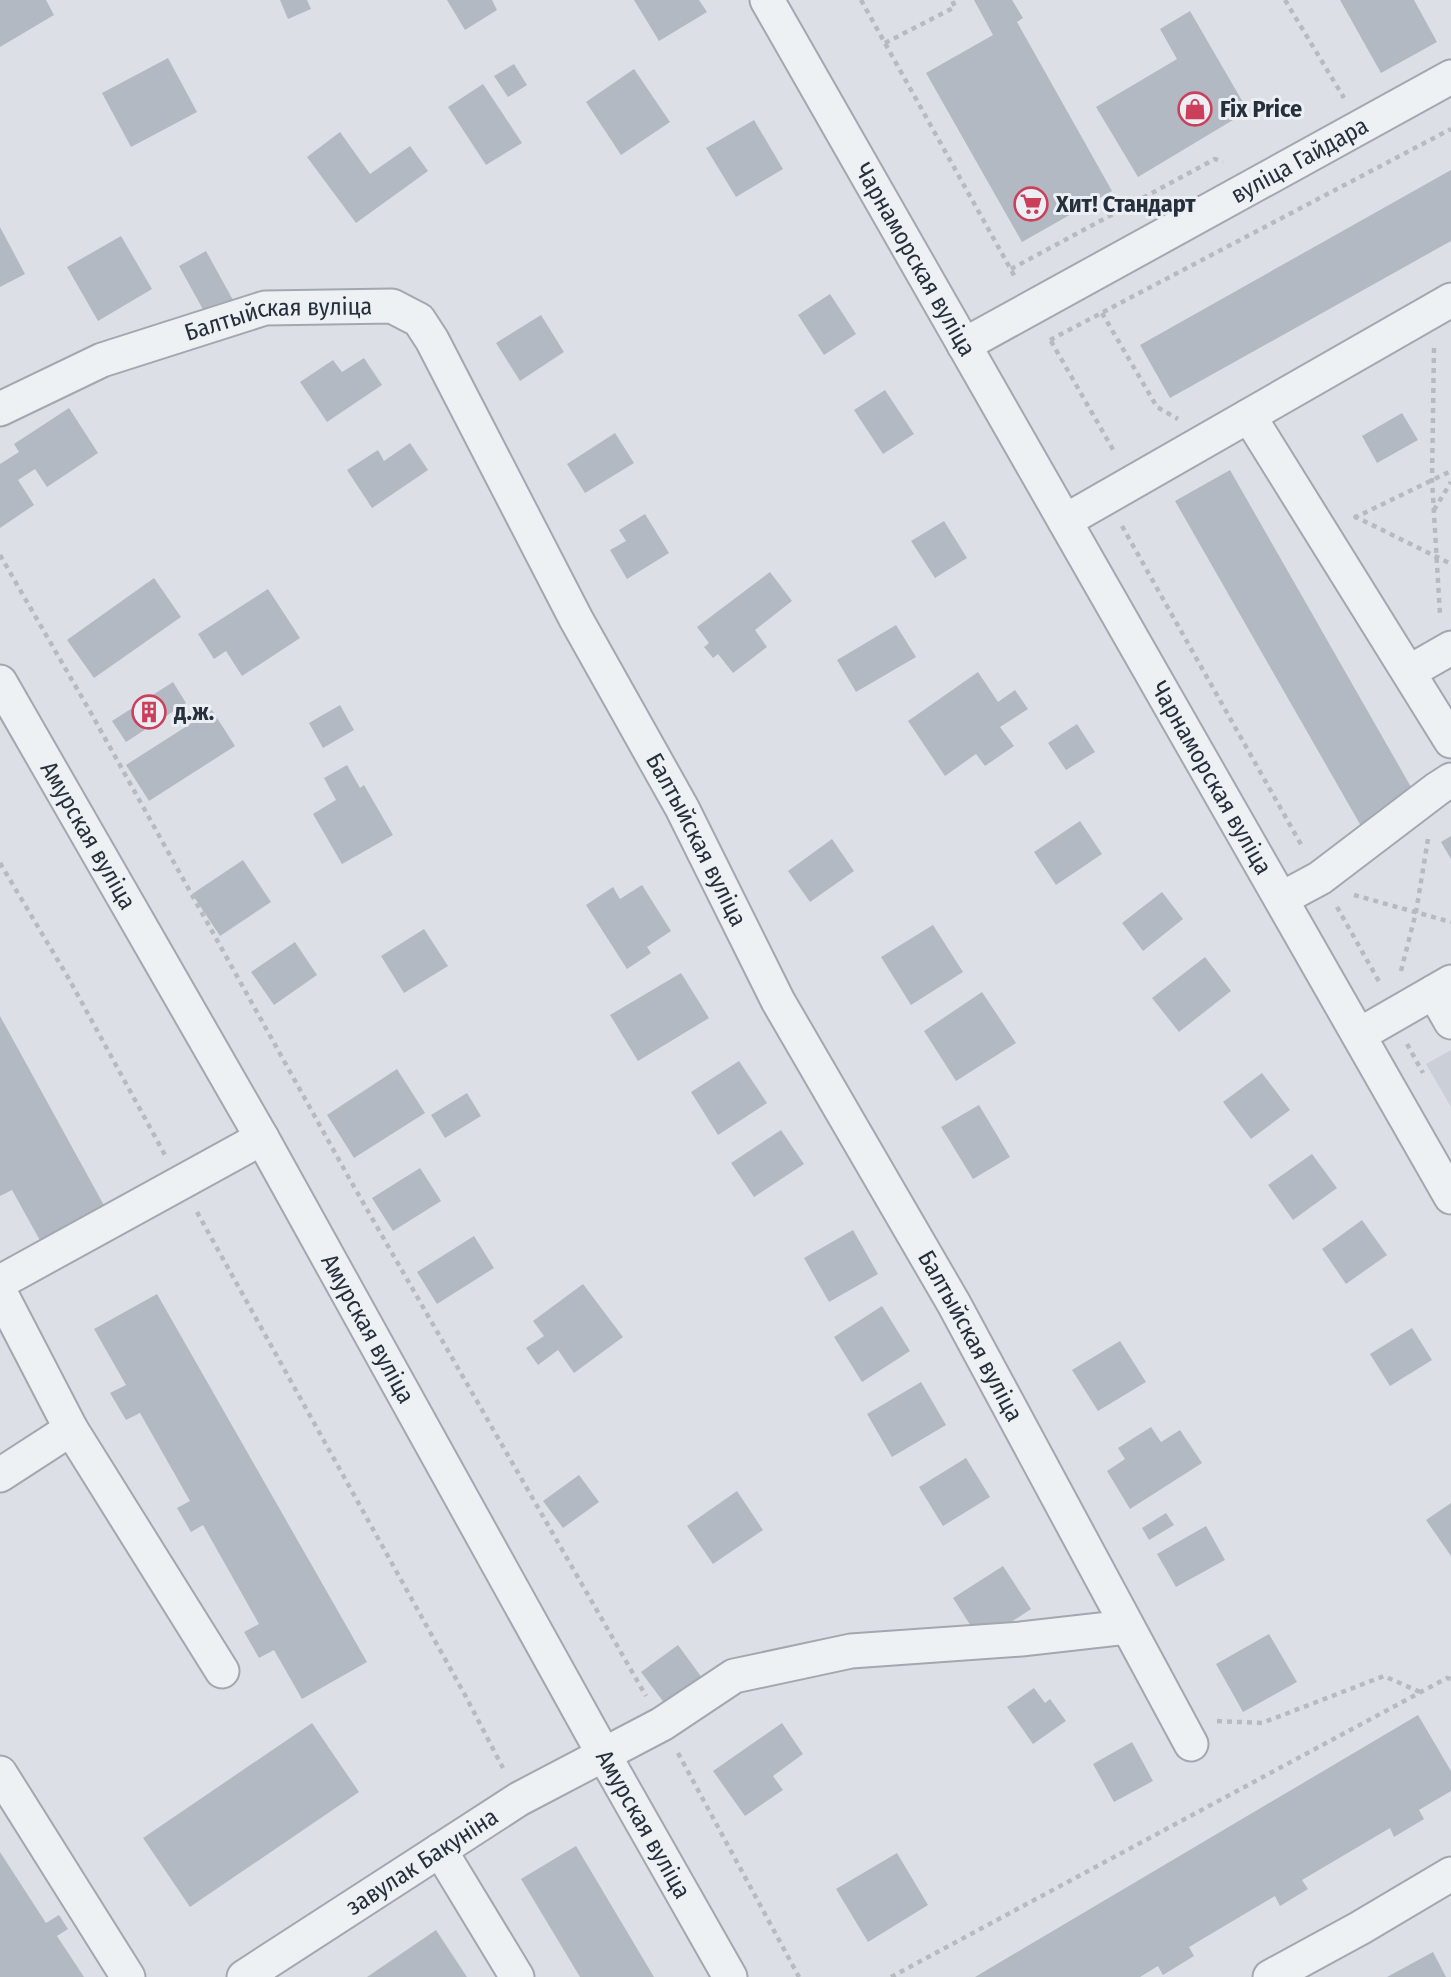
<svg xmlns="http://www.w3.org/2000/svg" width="1451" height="1977" viewBox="0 0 1451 1977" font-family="'Fira Sans Condensed',sans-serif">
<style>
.built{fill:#cacfd8}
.building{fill:#b3b9c2}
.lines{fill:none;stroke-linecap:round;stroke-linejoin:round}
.minor-casing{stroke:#a2a7b0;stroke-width:37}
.path{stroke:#b6bbc0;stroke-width:4.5;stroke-dasharray:5 5;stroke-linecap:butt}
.minor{stroke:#eef1f4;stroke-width:33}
.labels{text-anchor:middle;stroke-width:6;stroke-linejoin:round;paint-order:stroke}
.poi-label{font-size:24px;font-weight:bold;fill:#262f3c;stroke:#ebeff4;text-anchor:start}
.street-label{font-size:24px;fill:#262f3c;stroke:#ebeff4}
</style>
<rect width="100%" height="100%" fill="#dce0e6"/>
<!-- built -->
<path class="built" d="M 1451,1050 L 1451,1107 L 1426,1064 Z"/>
<!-- building -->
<g class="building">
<path d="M 0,0 L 46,0 L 54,15 L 0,47 Z"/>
<path d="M 280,0 L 307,0 L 311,9 L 288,19 Z"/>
<path d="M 447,0 L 492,0 L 497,10 L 465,30 Z"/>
<path d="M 634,0 L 699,0 L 707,12 L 659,41 Z"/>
<path d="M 974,0 L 1012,0 L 1023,18 L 1017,22 L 1112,191 L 1022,242 L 926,73 L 993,35 Z"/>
<path d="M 1340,0 L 1414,0 L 1437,42 L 1381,73 Z"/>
<path d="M 1190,11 L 1248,111 L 1138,177 L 1096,107 L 1177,59 L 1160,29 Z"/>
<path d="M 168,58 L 197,112 L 131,147 L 102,93 Z"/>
<path d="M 514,64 L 527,85 L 508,97 L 494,76 Z"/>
<path d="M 634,69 L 670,122 L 621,155 L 586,102 Z"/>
<path d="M 483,84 L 522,143 L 486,165 L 448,107 Z"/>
<path d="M 754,120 L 783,169 L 736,197 L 706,148 Z"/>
<path d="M 340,132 L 370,174 L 410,146 L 428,171 L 356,223 L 307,157 Z"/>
<path d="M 1451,170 L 1451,241 L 1170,398 L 1140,345 Z"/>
<path d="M 0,227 L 25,274 L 0,287 Z"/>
<path d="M 121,236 L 152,289 L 98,321 L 67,267 Z"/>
<path d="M 206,251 L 238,309 L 211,324 L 179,266 Z"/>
<path d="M 830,294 L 856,334 L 824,355 L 798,315 Z"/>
<path d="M 541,315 L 564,352 L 520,381 L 496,343 Z"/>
<path d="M 364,358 L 382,385 L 327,422 L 300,382 L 333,360 L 342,372 Z"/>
<path d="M 885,390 L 914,434 L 883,454 L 854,410 Z"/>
<path d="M 69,408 L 98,453 L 47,487 L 35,469 L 18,480 L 34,505 L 0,528 L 0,464 L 19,452 L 14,444 Z"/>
<path d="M 1402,413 L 1418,440 L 1377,463 L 1362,436 Z"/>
<path d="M 615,433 L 634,463 L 585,493 L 567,464 Z"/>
<path d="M 410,443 L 428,470 L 372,508 L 347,470 L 378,450 L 384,461 Z"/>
<path d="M 1230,470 L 1415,794 L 1361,826 L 1175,501 Z"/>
<path d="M 645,514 L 669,553 L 627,579 L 610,550 L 626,541 L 619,530 Z"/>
<path d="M 944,521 L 967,558 L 935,578 L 911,541 Z"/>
<path d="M 770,572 L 792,601 L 755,630 L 767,647 L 733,673 L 718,654 L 713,658 L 704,647 L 709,643 L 697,627 Z"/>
<path d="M 154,578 L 181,617 L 94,678 L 67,640 Z"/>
<path d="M 268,589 L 300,638 L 242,676 L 226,651 L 214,659 L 198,634 Z"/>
<path d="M 896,625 L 916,657 L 856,692 L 837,660 Z"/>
<path d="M 978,672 L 998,702 L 1015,690 L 1028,709 L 1000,727 L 1014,746 L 985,766 L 976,754 L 945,776 L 908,721 Z"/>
<path d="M 173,682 L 186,703 L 126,742 L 112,721 Z"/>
<path d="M 340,705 L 354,730 L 323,748 L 309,723 Z"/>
<path d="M 212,710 L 235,746 L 149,801 L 126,765 Z"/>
<path d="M 1077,724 L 1095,752 L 1066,770 L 1048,743 Z"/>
<path d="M 347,765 L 360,788 L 364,785 L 393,835 L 342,864 L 313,814 L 336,800 L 324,778 Z"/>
<path d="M 1080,821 L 1102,854 L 1056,885 L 1034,852 Z"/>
<path d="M 1451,836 L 1451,859 L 1441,842 Z"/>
<path d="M 832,839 L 854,871 L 810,902 L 788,871 Z"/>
<path d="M 243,860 L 271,902 L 220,936 L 192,894 Z"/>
<path d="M 642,885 L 671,931 L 647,947 L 651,953 L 627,969 L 586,905 L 613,887 L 620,899 Z"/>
<path d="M 1162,892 L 1183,919 L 1143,951 L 1122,923 Z"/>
<path d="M 933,925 L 963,972 L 911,1005 L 881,957 Z"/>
<path d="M 424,929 L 448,966 L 404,993 L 381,956 Z"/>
<path d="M 295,942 L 317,975 L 274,1005 L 251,972 Z"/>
<path d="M 1205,957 L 1231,991 L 1179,1032 L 1152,998 Z"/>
<path d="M 681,973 L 709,1018 L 638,1061 L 610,1015 Z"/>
<path d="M 982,992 L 1016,1043 L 956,1081 L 924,1031 Z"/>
<path d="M 0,1016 L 106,1209 L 42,1244 L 12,1190 L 0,1196 Z"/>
<path d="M 739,1061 L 767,1103 L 718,1135 L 691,1092 Z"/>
<path d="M 397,1069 L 425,1113 L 354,1158 L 327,1115 Z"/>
<path d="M 1262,1073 L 1290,1110 L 1251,1139 L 1223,1102 Z"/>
<path d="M 467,1093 L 481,1116 L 445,1138 L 431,1115 Z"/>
<path d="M 979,1105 L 1010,1157 L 973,1179 L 941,1127 Z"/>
<path d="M 781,1130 L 804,1164 L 754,1197 L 731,1163 Z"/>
<path d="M 1312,1154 L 1337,1188 L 1293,1220 L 1268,1185 Z"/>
<path d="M 420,1168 L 441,1201 L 393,1231 L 372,1198 Z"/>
<path d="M 1362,1220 L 1387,1255 L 1346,1284 L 1322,1249 Z"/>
<path d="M 853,1230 L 878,1274 L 829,1302 L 804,1258 Z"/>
<path d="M 474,1236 L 494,1268 L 437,1304 L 417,1272 Z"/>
<path d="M 583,1284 L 623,1337 L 574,1373 L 558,1350 L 538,1365 L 526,1348 L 544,1336 L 533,1321 Z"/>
<path d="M 157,1294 L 367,1662 L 302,1699 L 274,1650 L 259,1658 L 244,1632 L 259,1624 L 203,1525 L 191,1532 L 177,1508 L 190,1501 L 140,1413 L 126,1420 L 110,1393 L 126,1385 L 94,1329 Z"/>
<path d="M 882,1306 L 910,1351 L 862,1382 L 834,1337 Z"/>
<path d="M 1412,1328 L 1432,1360 L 1390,1386 L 1370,1354 Z"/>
<path d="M 1120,1341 L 1146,1382 L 1098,1411 L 1072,1370 Z"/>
<path d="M 921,1382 L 946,1425 L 892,1457 L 867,1414 Z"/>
<path d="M 1151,1427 L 1161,1442 L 1180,1430 L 1202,1463 L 1130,1509 L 1107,1471 L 1125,1459 L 1118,1448 Z"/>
<path d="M 966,1458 L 990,1497 L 943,1526 L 919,1487 Z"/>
<path d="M 579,1475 L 599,1502 L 563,1528 L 543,1501 Z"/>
<path d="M 737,1491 L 763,1530 L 713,1564 L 687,1526 Z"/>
<path d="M 1451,1503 L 1451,1556 L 1426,1520 Z"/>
<path d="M 1166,1513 L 1174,1525 L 1149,1540 L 1142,1528 Z"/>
<path d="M 1206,1526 L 1225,1560 L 1176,1587 L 1157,1554 Z"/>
<path d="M 1003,1566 L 1031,1609 L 981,1642 L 953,1598 Z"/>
<path d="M 1269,1634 L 1297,1682 L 1243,1712 L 1216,1664 Z"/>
<path d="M 678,1645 L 708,1686 L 671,1712 L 641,1672 Z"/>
<path d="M 1034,1688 L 1045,1703 L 1050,1699 L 1066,1721 L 1033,1744 L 1007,1707 Z"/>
<path d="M 1418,1715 L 1451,1771 L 1451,1791 L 1419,1810 L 1424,1819 L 1394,1837 L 1390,1828 L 1302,1880 L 1308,1889 L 1280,1906 L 1275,1896 L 1189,1947 L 1194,1956 L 1163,1975 L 1158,1966 L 1140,1977 L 975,1977 Z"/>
<path d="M 312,1723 L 359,1792 L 190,1907 L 143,1838 Z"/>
<path d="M 782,1723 L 803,1754 L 773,1776 L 783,1790 L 745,1816 L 713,1771 Z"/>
<path d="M 1132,1742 L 1153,1781 L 1114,1802 L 1093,1764 Z"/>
<path d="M 576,1846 L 654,1977 L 580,1977 L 521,1879 Z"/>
<path d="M 0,1852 L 46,1923 L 59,1915 L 68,1929 L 57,1936 L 84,1977 L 0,1977 Z"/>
<path d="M 897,1853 L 928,1905 L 868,1942 L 836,1889 Z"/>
<path d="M 436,1930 L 467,1977 L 367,1977 Z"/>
<path d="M 1433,1952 L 1446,1977 L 1387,1977 Z"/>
</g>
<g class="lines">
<defs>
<g id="minor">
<path id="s1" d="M 767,0 L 1451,1197"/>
<path id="s2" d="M 964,345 L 1451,77"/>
<path id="s3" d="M 0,409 L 102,360 L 265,308 L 392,306 L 419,320 L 432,340 L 576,619 L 682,808 L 778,1001 L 954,1304 L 1191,1744"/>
<path d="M 1249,416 L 1451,741"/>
<path d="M 1065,521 L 1451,300"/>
<path d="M 1409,672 L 1451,648"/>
<path id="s4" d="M 0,682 L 262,1138 L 604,1755 L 730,1977"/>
<path d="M 1281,899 L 1320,878 L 1437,789 L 1451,780"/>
<path d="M 1434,992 L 1451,1022"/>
<path d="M 1359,1035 L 1451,982"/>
<path d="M 0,1282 L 262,1138"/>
<path d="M 0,1292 L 71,1429 L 222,1671"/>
<path d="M 0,1475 L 71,1429"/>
<path d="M 0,1773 L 128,1977"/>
<path d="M 440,1850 L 517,1977"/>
<path id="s5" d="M 244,1977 L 519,1799 L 662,1724 L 734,1676 L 851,1651 L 1021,1639 L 1127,1627"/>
<path d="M 1270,1977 L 1360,1928 L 1451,1874"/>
</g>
</defs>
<!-- minor casing -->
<use href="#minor" class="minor-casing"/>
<!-- path -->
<g class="path">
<path d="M 861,0 L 1015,277"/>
<path d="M 1285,0 L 1344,98"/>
<path d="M 885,43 L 955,7 L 952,0"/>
<path d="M 1011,269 L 1215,159 L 1223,162"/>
<path d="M 1102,313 L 1157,407 L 1178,419"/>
<path d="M 1050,340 L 1451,129"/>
<path d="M 1051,341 L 1115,453"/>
<path d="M 1434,348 L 1432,480 L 1440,615"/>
<path d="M 1434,510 L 1451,482"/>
<path d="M 1354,516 L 1451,564"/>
<path d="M 1354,518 L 1451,471"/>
<path d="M 1122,526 L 1303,848"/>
<path d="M 0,555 L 91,713 L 349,1178 L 646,1696"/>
<path d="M 0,863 L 69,979 L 165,1155"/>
<path d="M 1354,895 L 1451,922"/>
<path d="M 1337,907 L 1381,985"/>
<path d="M 1401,971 L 1416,912 L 1428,839"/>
<path d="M 1407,1044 L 1423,1073"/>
<path d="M 197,1212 L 465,1695 L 503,1768"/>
<path d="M 1217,1721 L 1262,1723 L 1384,1676 L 1420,1692"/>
<path d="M 678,1753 L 799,1977"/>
<path d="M 891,1977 L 1447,1678 L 1451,1679"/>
</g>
<!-- minor -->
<use href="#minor" class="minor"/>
</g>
<!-- icons -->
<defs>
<symbol id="shop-ring" viewBox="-11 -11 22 22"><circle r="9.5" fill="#ebeff4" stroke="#cc3f5b" stroke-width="1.5"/><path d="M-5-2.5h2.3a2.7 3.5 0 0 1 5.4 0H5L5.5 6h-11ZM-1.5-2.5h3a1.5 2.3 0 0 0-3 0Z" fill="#cc3f5b"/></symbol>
<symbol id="supermarket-ring" viewBox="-11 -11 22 22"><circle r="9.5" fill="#ebeff4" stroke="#cc3f5b" stroke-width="1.5"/><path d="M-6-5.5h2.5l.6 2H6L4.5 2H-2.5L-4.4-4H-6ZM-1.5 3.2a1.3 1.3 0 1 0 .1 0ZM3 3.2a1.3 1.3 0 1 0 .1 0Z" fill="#cc3f5b"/></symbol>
<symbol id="building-ring" viewBox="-11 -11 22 22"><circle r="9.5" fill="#ebeff4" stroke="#cc3f5b" stroke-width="1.5"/><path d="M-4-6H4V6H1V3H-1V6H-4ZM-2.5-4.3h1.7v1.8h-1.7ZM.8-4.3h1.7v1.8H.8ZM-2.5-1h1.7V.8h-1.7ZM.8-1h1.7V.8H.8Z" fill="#cc3f5b"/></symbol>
</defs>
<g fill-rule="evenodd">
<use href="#shop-ring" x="1176" y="90" width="38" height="38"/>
<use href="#supermarket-ring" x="1012" y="185" width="38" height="38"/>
<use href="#building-ring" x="130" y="693" width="38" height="38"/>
</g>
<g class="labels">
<!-- poi labels -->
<g class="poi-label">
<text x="1220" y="117">Fix Price</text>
<text x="1056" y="212">Хит! Стандарт</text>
<text x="174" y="720">д.ж.</text>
</g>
<!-- street labels -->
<g class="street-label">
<text dy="8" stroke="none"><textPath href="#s2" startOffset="383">вуліца Гайдара</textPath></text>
<text dy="8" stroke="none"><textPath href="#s1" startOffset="299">Чарнаморская вуліца</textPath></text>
<text dy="8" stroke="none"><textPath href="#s3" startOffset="296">Балтыйская вуліца</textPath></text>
<text dy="8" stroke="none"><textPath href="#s1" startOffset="896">Чарнаморская вуліца</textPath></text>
<text dy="8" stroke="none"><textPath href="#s4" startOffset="177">Амурская вуліца</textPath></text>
<text dy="8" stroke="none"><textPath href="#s3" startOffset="1031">Балтыйская вуліца</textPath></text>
<text dy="8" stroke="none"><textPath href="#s4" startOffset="744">Амурская вуліца</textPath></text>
<text dy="8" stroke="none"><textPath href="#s3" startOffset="1598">Балтыйская вуліца</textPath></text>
<text dy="8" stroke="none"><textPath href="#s4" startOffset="1311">Амурская вуліца</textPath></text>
<text dy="8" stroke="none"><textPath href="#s5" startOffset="212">завулак Бакуніна</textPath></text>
</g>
</g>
</svg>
